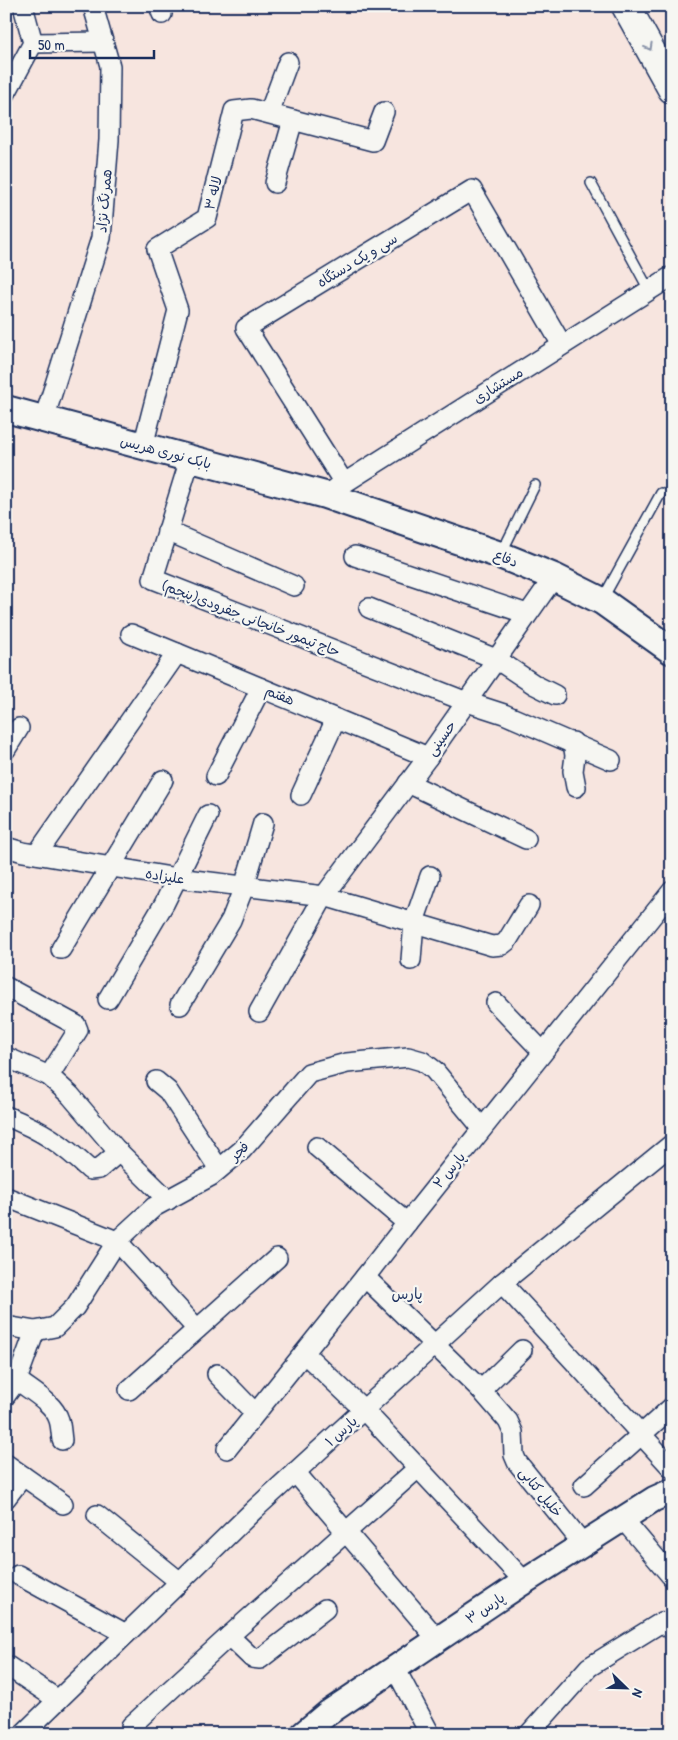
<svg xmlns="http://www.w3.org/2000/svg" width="678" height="1740" viewBox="0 0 678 1740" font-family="'Patrick Hand','Playpen Sans Arabic',sans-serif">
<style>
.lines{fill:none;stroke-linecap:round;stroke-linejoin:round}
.service-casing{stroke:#1b2f5e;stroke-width:12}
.minor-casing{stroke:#1b2f5e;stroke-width:22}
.tertiary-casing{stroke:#1b2f5e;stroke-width:28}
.secondary-casing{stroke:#1b2f5e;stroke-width:30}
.primary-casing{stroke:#1b2f5e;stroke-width:31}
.service{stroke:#f6f6f2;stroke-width:9}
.minor{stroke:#f6f6f2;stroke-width:19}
.tertiary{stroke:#f6f6f2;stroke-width:24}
.secondary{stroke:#f6f6f2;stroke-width:26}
.primary{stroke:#f6f6f2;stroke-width:28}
.oneway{stroke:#8892a8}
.labels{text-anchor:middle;stroke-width:4.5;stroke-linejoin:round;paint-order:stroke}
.street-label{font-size:14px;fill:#1b2f5e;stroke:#f6f6f2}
.neighbourhood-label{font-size:15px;fill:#1b2f5e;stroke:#f6f6f2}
</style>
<rect width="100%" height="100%" fill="#f7e5df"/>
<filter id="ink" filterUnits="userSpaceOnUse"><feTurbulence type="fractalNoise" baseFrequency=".02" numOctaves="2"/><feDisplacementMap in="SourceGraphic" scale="10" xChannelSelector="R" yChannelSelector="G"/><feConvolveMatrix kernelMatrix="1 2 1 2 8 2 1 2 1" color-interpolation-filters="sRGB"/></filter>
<g filter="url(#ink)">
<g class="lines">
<defs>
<g id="service">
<path d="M 591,183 L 649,290"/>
<path d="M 501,554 L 535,485"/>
<path d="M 602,600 L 661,493"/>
</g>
<g id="minor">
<path d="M 159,6 L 162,14"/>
<path d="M 33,43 L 103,42"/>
<path d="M 6,93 L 33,43 L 23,6"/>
<path d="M 269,113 L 288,62"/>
<path d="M 275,183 L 293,120"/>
<path d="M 44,419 L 101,238 L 109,140 L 110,66 L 93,6"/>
<path d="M 143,446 L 178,310 L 157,249 L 207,218 L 234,111 L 251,109 L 373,141 L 384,112"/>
<path d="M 190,459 L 153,579 L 467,702 L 504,714 L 611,760"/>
<path d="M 344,483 L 246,328 L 472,190 L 562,345"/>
<path d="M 335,489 L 672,276"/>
<path d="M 167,531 L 294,586"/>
<path d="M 355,556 L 527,614"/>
<path d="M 369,608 L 496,659 L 535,685 L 555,695"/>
<path d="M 131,634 L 428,757"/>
<path d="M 573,742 L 575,756 L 573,771 L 576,787"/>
<path d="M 6,749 L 19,728"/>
<path d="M 216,776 L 261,688"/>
<path d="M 408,783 L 526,839"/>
<path d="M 301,795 L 336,719"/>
<path d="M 6,847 L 23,852 L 177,878 L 324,896 L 492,946 L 502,945 L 507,941 L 529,905"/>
<path d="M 37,854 L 177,653"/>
<path d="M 61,949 L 163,780"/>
<path d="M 411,960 L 414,922 L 430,876"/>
<path d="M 6,987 L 76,1025 L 78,1030 L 49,1076"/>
<path d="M 108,999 L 164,904 L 208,815"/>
<path d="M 496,1003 L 543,1052"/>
<path d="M 180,1005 L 231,920 L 244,887 L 263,823"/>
<path d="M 259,1012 L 324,896 L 428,757 L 554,577"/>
<path d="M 6,1057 L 49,1076 L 70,1095 L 115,1148 L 168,1200"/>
<path d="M 156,1081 L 168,1091 L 219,1169"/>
<path d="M 6,1116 C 43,1131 61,1143 90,1170 L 99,1169 L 119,1152"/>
<path d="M 317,1147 L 407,1223"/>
<path d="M 6,1197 L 117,1241 L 197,1329"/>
<path d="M 365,1277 L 481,1390 L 508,1421 L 513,1432 L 514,1455 L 517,1462 L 583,1544"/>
<path d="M 502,1283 L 672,1468"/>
<path d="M 6,1326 L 35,1331 L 55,1327 L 75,1307 L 117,1241 L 154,1207 L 211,1176 L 242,1150 L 309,1073 L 347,1063 L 408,1057 L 422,1061 L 434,1070 L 482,1128"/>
<path d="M 304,1353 L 364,1410 L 524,1581"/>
<path d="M 217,1374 L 255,1413"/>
<path d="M 17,1380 C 31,1391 54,1403 59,1420 C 61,1426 61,1434 62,1440"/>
<path d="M 129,1390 L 277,1258"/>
<path d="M 481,1390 L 522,1350"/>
<path d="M 6,1395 L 17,1380 L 35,1331"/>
<path d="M 227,1449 L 365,1277 L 407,1223 L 672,891"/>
<path d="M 6,1464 L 63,1504"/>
<path d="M 295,1472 L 438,1640"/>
<path d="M 584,1486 L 672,1407"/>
<path d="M 6,1498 L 23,1476"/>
<path d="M 97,1515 L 180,1582"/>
<path d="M 623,1519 L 672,1577"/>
<path d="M 18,1575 L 126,1634"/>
<path d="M 229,1636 L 252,1658 L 260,1659 L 325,1609"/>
<path d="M 6,1665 L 58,1700"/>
<path d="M 395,1668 L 430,1734"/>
<path d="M 131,1726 L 229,1636 L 418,1468"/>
<path d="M 23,1734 L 255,1509 L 502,1283 L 672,1144"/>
<path d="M 529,1734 L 589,1667 L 662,1622 L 672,1630"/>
</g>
<path id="tertiary" d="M 303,1734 L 328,1713 L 516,1587 L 654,1499 L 672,1491"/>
<path id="secondary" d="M 6,409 L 325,495 L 500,555 L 554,577 L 602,601 L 672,651"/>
<path id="primary" d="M 626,6 L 672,89"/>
</defs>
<!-- service casing -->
<use href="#service" class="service-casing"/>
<!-- minor casing -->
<use href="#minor" class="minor-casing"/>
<!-- tertiary casing -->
<use href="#tertiary" class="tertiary-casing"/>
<!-- secondary casing -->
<use href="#secondary" class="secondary-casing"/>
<!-- primary casing -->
<use href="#primary" class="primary-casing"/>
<!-- service -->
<use href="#service" class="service"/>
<!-- minor -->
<use href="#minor" class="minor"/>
<!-- tertiary -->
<use href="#tertiary" class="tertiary"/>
<!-- secondary -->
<use href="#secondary" class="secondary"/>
<!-- primary -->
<use href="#primary" class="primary"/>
</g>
<!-- one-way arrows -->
<defs><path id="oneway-chevron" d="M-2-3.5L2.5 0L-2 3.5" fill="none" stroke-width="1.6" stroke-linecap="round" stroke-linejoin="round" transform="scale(1.25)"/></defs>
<use class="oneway" href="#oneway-chevron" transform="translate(649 47) rotate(61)"/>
</g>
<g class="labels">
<!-- street labels -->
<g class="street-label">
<text transform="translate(213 193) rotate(-76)" y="5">لاله ۳</text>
<text transform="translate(104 201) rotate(-85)" y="5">همرنگ نژاد</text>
<text transform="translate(357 260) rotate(-31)" y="5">سی و یک دستگاه</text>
<text transform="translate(498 385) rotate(-32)" y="5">مستشاری</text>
<text transform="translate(166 452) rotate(15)" y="5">بابک نوری هریس</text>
<text transform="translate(506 558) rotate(22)" y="5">دفاع</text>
<text transform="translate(251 618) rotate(21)" y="5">حاج تیمور خانجانی جفرودی(پنجم)</text>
<text transform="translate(280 695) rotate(22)" y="5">هفتم</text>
<text transform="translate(441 738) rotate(-54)" y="5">حسینی</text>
<text transform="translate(165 876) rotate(9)" y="5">علیزاده</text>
<text transform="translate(239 1151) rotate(-44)" y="5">فجر</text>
<text transform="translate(449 1170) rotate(-51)" y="5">پارس ۲</text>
<text transform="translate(341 1431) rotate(-42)" y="5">پارس ۱</text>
<text transform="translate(541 1492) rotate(51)" y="5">خلیل کتابی</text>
<text transform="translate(485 1608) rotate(-34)" y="5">پارس ۳</text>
</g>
<!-- neighbourhood labels -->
<g class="neighbourhood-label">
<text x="407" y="1299">پارس</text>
</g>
</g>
<!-- margin -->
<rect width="678" height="1740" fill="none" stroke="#f6f6f2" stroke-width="25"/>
<rect x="12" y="12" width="653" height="1715" fill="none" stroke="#1b2f5e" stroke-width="2" filter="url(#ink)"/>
<!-- north arrow -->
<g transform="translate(626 1688) rotate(113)" stroke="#f6f6f2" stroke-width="4" paint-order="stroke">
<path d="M0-4L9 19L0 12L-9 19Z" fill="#1b2f5e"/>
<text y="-8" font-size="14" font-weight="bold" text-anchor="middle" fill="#1b2f5e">N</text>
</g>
<!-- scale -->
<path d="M30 50v8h124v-8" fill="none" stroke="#1b2f5e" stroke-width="2.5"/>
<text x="38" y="50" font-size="15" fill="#1b2f5e" stroke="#f6f6f2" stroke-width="4" paint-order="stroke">50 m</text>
</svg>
